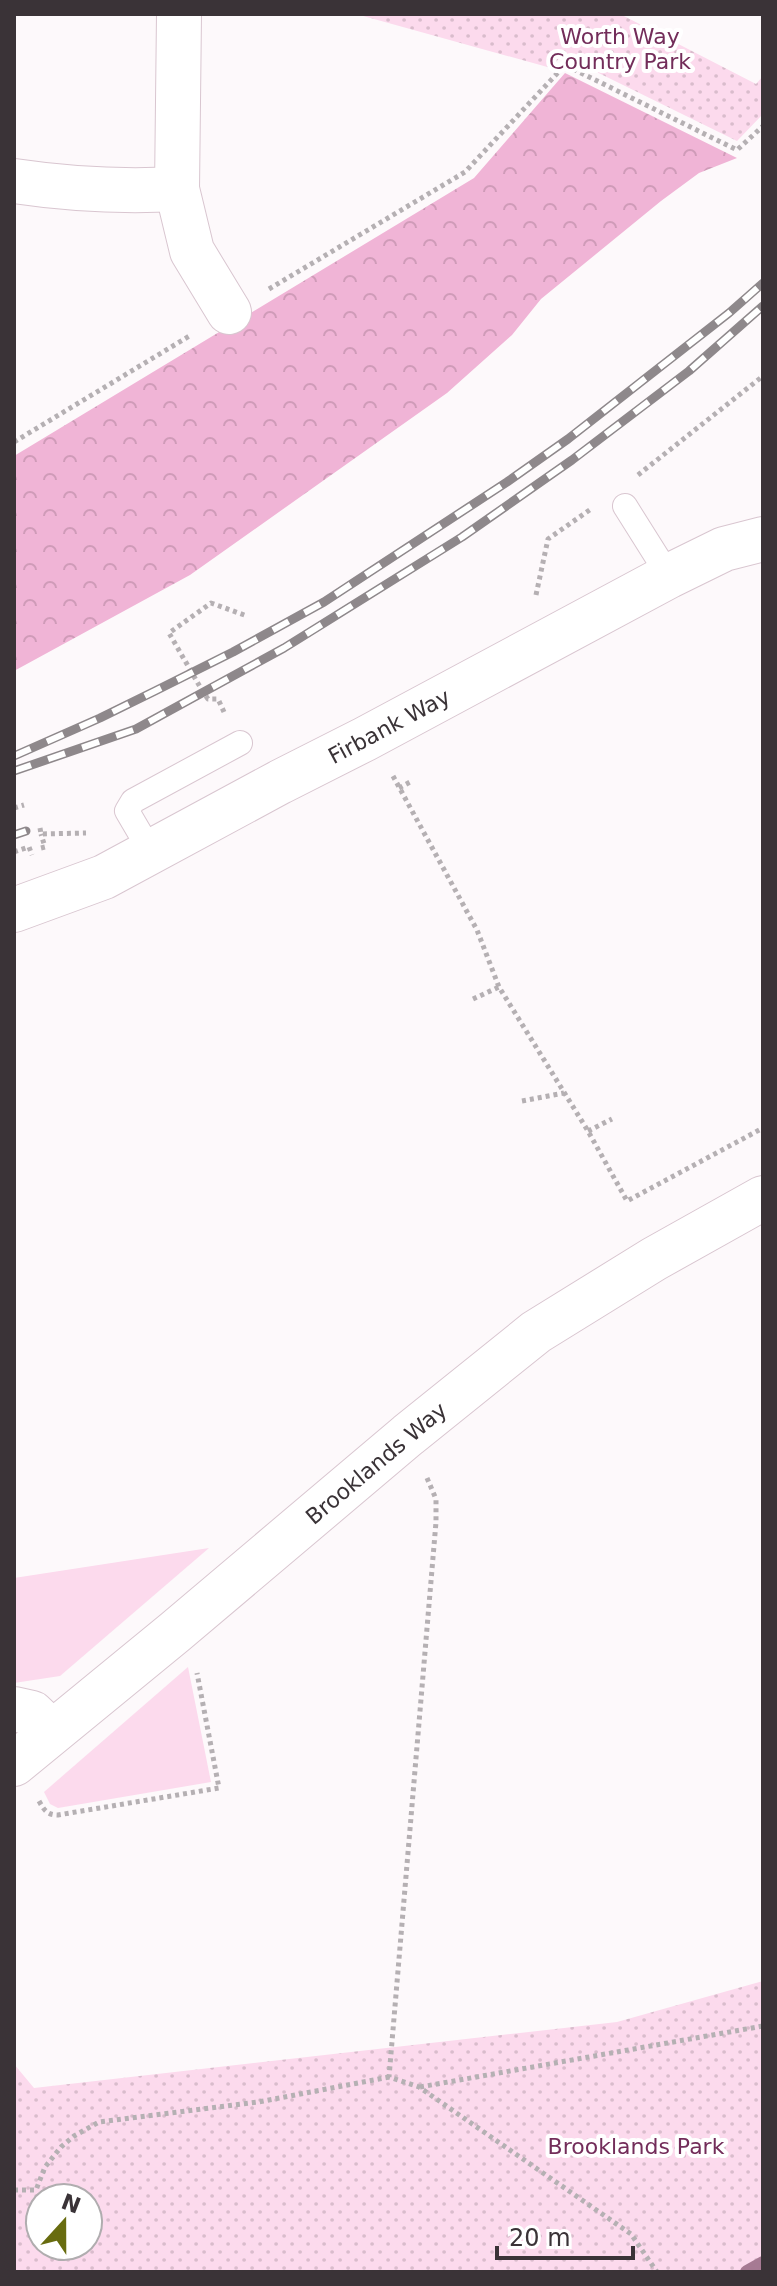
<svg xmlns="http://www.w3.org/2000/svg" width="777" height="2286" viewBox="0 0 777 2286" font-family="'DejaVu Sans',sans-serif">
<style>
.grass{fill:#fcdaed}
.forest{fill:url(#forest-crowns)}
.park{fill:url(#park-dots);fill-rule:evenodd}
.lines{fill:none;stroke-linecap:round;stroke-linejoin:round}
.stream{stroke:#a67a93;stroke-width:14}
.service-casing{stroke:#d9c6d0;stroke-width:26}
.minor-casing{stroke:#d9c6d0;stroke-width:46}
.secondary-casing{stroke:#d9c6d0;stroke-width:46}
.path{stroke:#b5b0b3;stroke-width:5;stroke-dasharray:4 4;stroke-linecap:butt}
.service{stroke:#fff;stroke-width:24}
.minor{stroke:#fff;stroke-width:44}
.secondary{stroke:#fff;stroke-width:44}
.rail-casing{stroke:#8e888b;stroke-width:9}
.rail{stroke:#fff;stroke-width:6;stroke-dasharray:18;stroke-linecap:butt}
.labels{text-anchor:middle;stroke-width:8;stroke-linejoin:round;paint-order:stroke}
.park-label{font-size:22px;fill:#732d5a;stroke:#fff}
.street-label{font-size:22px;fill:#3a3337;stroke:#fff}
</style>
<defs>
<pattern id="forest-crowns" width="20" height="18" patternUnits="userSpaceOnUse" patternTransform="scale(2)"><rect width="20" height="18" fill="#f0b4d6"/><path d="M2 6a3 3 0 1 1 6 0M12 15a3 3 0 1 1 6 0" fill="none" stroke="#cf9bb8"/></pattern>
<pattern id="park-dots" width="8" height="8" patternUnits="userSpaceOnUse" patternTransform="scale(2)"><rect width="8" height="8" fill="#fcdaed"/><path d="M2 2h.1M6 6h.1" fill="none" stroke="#d9bccc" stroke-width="1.8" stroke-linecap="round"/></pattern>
</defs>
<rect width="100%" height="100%" fill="#fdf9fb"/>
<!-- grass -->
<g class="grass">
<path d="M 209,1548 L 60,1676 L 14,1683 L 14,1578 Z"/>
<path d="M 188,1667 L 211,1782 L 58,1808 L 50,1804 L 44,1792 Z"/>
</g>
<!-- forest -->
<path class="forest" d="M 565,73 L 737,158 L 699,173 L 661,201 L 541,299 L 512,335 L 447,393 L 190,575 L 14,671 L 14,456 L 474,178 Z"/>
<!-- park -->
<g class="park">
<path d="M 356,14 L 620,14 L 756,84 L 763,76 L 763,114 L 737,141 L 562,55 L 551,68 Z"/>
<path d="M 763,1981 L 763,2272 L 14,2272 L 14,2064 L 34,2088 L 617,2022 ZM 40,2198 L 88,2198 L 88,2246 L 40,2246 Z"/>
</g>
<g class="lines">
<!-- stream -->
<path class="stream" d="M 747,2272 L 763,2263"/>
<defs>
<g id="service">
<path d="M 625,506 L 669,576"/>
<path d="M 151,852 L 127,811 L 133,801 L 240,743"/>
</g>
<g id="minor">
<path d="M 179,14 L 177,189 L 192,251 L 229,312"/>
<path d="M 14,181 C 68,189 122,192 177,189"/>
<path d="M 14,910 L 104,877 L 280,782 L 365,739 L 669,576 L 724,549 L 763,539"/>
<path d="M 14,1709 L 32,1713 L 52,1732"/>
</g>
<path id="secondary" d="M 14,1764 L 175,1632 L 408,1435 L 536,1332 L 654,1259 L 763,1198"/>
</defs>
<!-- service casing -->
<use href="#service" class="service-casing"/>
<!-- minor casing -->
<use href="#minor" class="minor-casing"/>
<!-- secondary casing -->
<use href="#secondary" class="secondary-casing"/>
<!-- path -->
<g class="path">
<path d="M 269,289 L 465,172 L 565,65 L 737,150 L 763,126"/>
<path d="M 14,442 L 191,335"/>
<path d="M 638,475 L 763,376"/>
<path d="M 536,595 L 548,539 L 591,509"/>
<path d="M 224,712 L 218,699 L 208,699 L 203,692 L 169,633 L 211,603 L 247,616"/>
<path d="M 393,776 L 477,930 L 499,987 L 588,1131 L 627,1201 L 763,1128"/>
<path d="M 399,788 L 412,781"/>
<path d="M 14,808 L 24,805"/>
<path d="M 40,828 L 41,834 L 86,833"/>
<path d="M 41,848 L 45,847 L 41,834"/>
<path d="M 14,852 L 29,847 L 32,855"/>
<path d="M 473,999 L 499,987"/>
<path d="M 522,1101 L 564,1093"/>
<path d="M 588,1131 L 612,1119"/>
<path d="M 427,1478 L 436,1499 L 436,1522 L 389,2077 L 419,2087 L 631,2234 L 657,2272"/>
<path d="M 39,1801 C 44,1810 47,1815 58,1815 L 219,1788 L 197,1673"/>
<path d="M 420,2087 L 763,2026"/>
<path d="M 14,2190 L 36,2190 L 45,2167 L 61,2147 L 74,2136 L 99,2122 L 258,2102 L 389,2077"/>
</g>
<!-- service -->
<use href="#service" class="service"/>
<!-- minor -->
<use href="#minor" class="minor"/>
<!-- secondary -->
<use href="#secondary" class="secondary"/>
<defs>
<g id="rail">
<path d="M 14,756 L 100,718 L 155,691 L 233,652 L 324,602 L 507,482 L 568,439 L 729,313 L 763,283"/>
<path d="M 14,771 L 136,729 L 284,648 L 462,537 L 572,460 L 689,371 L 763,306"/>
<path d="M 14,835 L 26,831"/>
</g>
</defs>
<!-- rail casing -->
<use href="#rail" class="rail-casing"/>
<!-- rail -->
<use href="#rail" class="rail"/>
</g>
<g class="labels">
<!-- park labels -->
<g class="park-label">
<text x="620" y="44">Worth Way<tspan x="620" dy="25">Country Park</tspan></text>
<text x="636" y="2154">Brooklands Park</text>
</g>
<!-- street labels -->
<g class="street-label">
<text transform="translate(389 726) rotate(-28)" y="8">Firbank Way</text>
<text transform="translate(376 1463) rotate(-40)" y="8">Brooklands Way</text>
</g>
</g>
<!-- border -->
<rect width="777" height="2286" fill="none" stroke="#3a3337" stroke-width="32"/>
<!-- north arrow -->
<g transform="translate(64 2222) rotate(21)"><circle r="38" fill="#ffffff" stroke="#b0adaf" stroke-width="2"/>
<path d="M0-6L14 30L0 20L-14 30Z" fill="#686c0f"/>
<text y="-12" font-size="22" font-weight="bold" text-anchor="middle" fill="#3a3337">N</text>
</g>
<!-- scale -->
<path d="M497 2246v12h136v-12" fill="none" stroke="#3a3337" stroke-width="4"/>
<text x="509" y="2246" font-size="24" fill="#3a3337" stroke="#ffffff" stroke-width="6" paint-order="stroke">20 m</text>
</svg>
